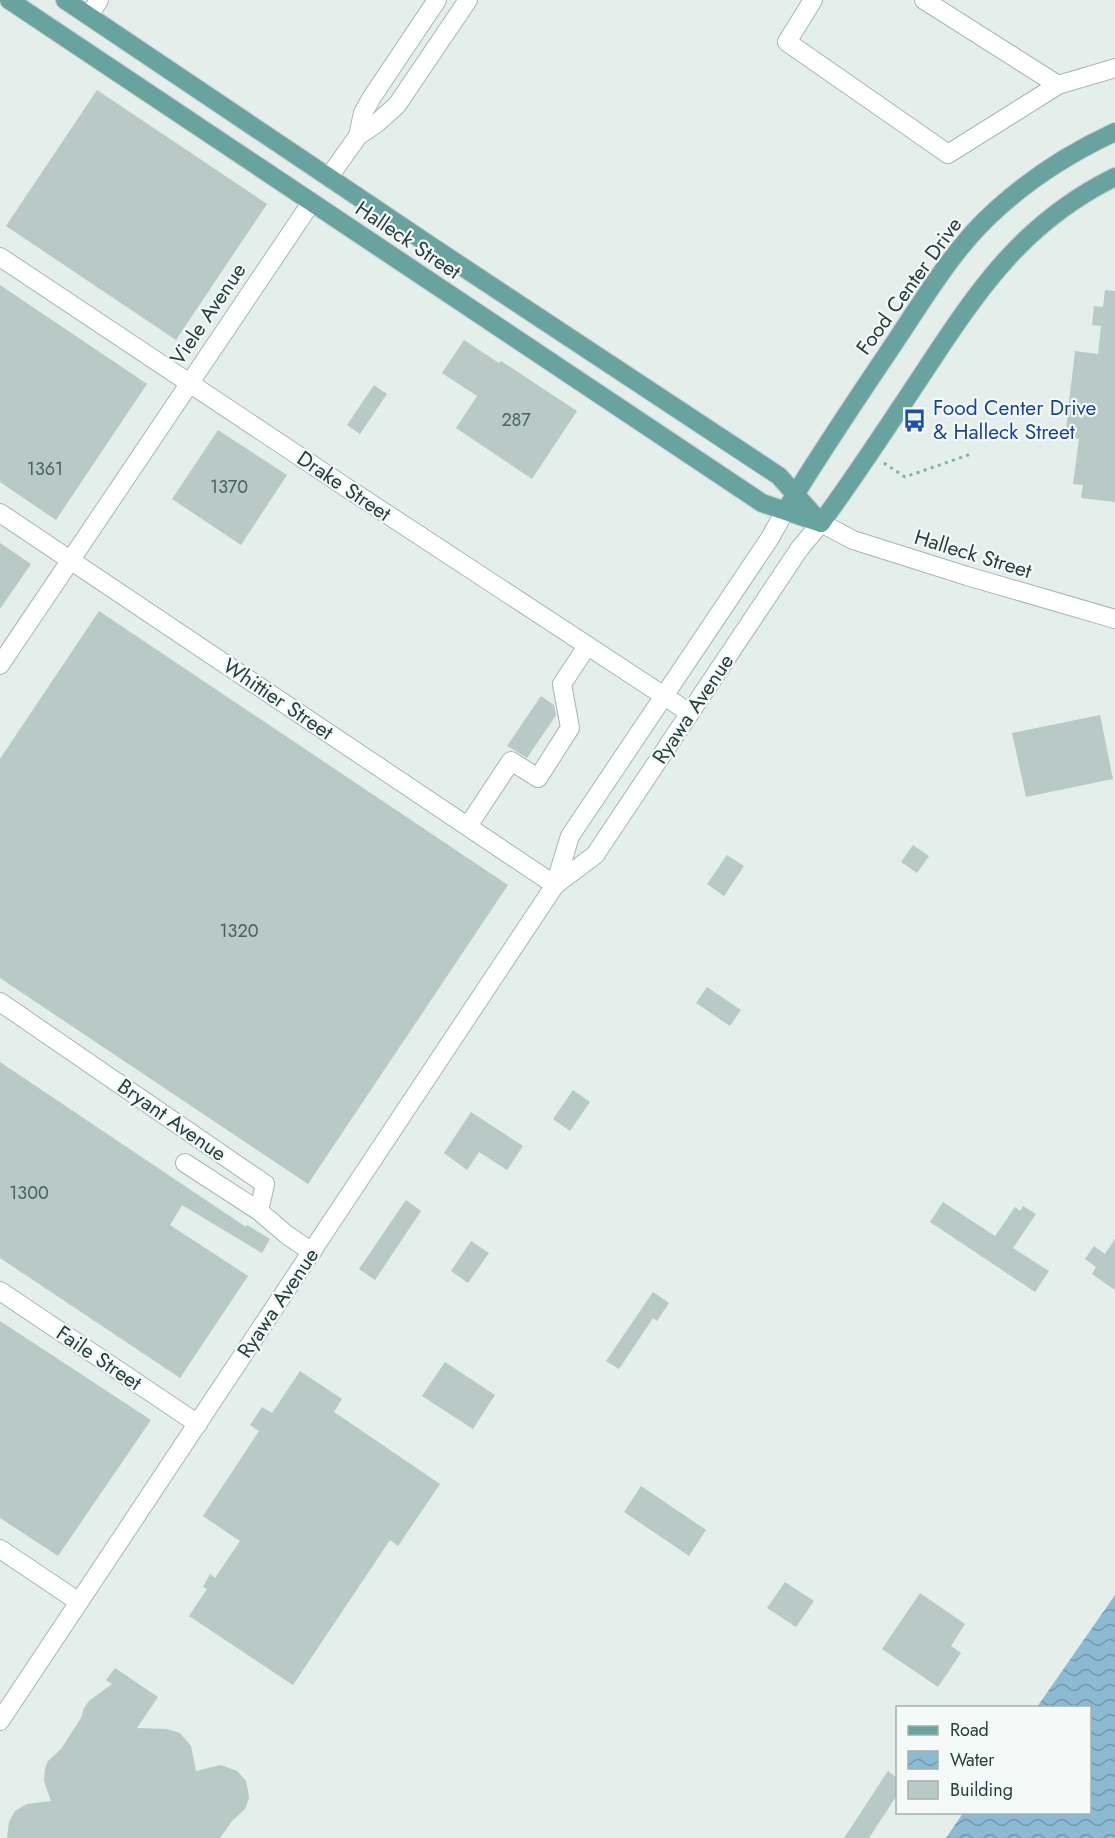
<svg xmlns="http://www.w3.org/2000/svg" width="1115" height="1838" viewBox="0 0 1115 1838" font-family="Jost,sans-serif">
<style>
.water{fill:url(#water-waves)}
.building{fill:#b9c9c5}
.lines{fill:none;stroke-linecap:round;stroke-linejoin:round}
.minor-casing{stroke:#a6b6b4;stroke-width:20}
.major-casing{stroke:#c1cac9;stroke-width:20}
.path{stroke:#84b1ac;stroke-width:3;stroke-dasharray:3 4.5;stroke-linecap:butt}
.minor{stroke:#fff;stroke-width:18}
.major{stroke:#69a3a0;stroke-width:18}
.labels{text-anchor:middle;stroke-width:4.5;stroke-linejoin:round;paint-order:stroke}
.number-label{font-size:18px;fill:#486260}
.street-label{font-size:21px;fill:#23403e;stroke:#f5faf8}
.transit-label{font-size:21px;fill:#164399;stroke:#f5faf8;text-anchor:start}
</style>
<defs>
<pattern id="water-waves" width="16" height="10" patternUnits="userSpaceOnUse" patternTransform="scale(1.5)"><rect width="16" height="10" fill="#8cbad3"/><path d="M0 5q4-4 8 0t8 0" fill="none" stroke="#7299ad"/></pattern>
</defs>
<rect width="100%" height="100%" fill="#e4eeeb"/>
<!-- water -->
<path class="water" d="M 1115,1595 L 1115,1838 L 946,1838 L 963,1813 L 1090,1812 L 1090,1708 L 1037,1707 Z"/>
<!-- building -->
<g class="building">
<path d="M 97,90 L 267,204 L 176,340 L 6,226 Z"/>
<path d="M 0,285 L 147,384 L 56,520 L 0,482 Z"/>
<path d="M 1105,290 L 1115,291 L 1115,502 L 1081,498 L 1083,485 L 1073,484 L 1079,439 L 1065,437 L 1075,351 L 1098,354 L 1101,326 L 1092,325 L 1094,306 L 1103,307 Z"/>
<path d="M 464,340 L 499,363 L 501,361 L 577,411 L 532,479 L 456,428 L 477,396 L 442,373 Z"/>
<path d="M 374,385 L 387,394 L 360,434 L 347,425 Z"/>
<path d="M 218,430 L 287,475 L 241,545 L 172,499 Z"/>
<path d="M 0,543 L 31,564 L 0,609 Z"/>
<path d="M 99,611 L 508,885 L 308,1184 L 0,978 L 0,759 Z"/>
<path d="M 541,696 L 554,705 L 556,715 L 527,758 L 507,746 Z"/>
<path d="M 1100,715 L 1113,779 L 1026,797 L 1012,733 Z"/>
<path d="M 913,845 L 929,856 L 917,873 L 901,862 Z"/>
<path d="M 727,855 L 744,866 L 724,896 L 707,884 Z"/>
<path d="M 707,987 L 741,1010 L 730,1026 L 696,1003 Z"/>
<path d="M 0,1062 L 246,1227 L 247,1225 L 270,1239 L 262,1253 L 182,1205 L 170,1225 L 248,1276 L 180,1378 L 0,1258 Z"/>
<path d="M 573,1090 L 590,1102 L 570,1131 L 553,1119 Z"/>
<path d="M 471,1112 L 523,1146 L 507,1170 L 479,1152 L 467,1170 L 444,1153 Z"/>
<path d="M 406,1200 L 421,1211 L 375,1280 L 359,1269 Z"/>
<path d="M 943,1202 L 995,1236 L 1015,1207 L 1020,1211 L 1023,1206 L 1036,1214 L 1013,1248 L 1049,1271 L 1035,1292 L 930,1222 Z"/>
<path d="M 1115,1239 L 1115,1290 L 1092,1274 L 1096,1267 L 1085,1259 L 1094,1246 L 1105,1254 Z"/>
<path d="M 471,1241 L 489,1253 L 468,1283 L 451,1271 Z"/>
<path d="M 653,1292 L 669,1303 L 657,1321 L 653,1318 L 619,1369 L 606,1361 Z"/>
<path d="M 0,1321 L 151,1420 L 58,1556 L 0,1518 Z"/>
<path d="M 445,1362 L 495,1395 L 473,1429 L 422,1396 Z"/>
<path d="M 300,1371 L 342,1399 L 334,1412 L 440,1484 L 398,1546 L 390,1540 L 293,1685 L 189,1616 L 207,1589 L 203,1587 L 210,1574 L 215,1578 L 240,1541 L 203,1516 L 259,1431 L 250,1425 L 262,1407 L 272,1413 Z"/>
<path d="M 641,1486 L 706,1530 L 689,1556 L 624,1512 Z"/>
<path d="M 785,1582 L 814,1601 L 796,1627 L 767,1608 Z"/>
<path d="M 920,1593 L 965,1624 L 951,1646 L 961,1653 L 938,1687 L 882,1649 Z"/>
<path d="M 115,1668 L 158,1697 L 137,1728 L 167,1729 L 180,1733 L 191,1746 L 196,1771 L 221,1765 L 237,1771 L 246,1781 L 248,1790 L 249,1798 L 245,1809 L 232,1821 L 220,1838 L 7,1838 L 9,1822 L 15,1811 L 27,1804 L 51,1801 L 44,1781 L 45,1769 L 48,1761 L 61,1749 L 81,1718 L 84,1708 L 89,1701 L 112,1684 L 106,1680 Z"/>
<path d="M 888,1771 L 897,1778 L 897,1795 L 869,1838 L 844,1838 Z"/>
</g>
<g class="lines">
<defs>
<g id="minor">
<path d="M 813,0 L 787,42 L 948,154 L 1058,85 L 1115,68"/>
<path d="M 924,0 L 1058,85"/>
<path d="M 89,16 L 99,0"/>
<path d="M 358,136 L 363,113 L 372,97 L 437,0"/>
<path d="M 329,177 L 358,136 L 377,123 L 397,105 L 468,0"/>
<path d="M 0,257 L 338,482 L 690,713"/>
<path d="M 0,513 L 555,885"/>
<path d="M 0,665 L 311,203"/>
<path d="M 468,826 L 511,761 L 538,778 L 570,728 L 562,684 L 587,646"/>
<path d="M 555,885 L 595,855 L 800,548 L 821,523 L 853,540 L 967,576 L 1115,619"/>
<path d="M 0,1002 L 265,1184 L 259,1211 L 287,1235 L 312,1252"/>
<path d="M 185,1163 L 259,1211"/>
<path d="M 0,1291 L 198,1424"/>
<path d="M 0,1549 L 79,1602"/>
<path d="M 0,1721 L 555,885 L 570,836 L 770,538 L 785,511"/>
</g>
<g id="major">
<path d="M 9,0 L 762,503 L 821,523"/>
<path d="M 65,0 L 437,250 L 779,476 L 820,522"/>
<path d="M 790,503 C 824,447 861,393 897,339 C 927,294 956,245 997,209 C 1032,177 1072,152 1115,132"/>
<path d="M 821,523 C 857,474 890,423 924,372 C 978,290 1023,222 1115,177"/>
</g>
</defs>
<!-- minor casing -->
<use href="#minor" class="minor-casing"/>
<!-- major casing -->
<use href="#major" class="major-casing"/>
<!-- path -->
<path class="path" d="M 884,463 L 905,477 L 971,454"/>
<!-- minor -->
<use href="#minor" class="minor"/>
<!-- major -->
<use href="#major" class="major"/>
</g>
<!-- icons -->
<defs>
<symbol id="bus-bare" viewBox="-9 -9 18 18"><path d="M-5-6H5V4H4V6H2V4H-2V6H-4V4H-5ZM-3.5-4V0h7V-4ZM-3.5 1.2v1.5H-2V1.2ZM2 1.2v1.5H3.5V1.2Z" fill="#1a4fb4" stroke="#f5faf8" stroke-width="2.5" paint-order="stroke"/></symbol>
</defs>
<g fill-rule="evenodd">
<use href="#bus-bare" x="898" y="404" width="33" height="33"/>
</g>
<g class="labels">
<!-- number labels -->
<g class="number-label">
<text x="516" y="426">287</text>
<text x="45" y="475">1361</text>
<text x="229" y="493">1370</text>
<text x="239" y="937">1320</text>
<text x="29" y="1199">1300</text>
</g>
<!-- street labels -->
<g class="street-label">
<text transform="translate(408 240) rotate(34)" y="7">Halleck Street</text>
<text transform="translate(909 286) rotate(-54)" y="7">Food Center Drive</text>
<text transform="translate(208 314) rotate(-56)" y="7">Viele Avenue</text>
<text transform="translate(344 486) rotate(34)" y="7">Drake Street</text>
<text transform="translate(973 554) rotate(17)" y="7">Halleck Street</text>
<text transform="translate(278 699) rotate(34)" y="7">Whittier Street</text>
<text transform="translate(693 709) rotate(-56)" y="7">Ryawa Avenue</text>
<text transform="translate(172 1120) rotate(35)" y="7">Bryant Avenue</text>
<text transform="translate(278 1303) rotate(-56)" y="7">Ryawa Avenue</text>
<text transform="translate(99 1358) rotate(34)" y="7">Faile Street</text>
</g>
<!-- transit labels -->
<g class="transit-label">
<text x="933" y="415">Food Center Drive<tspan x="933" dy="24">&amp; Halleck Street</tspan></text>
</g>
</g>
<!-- legend -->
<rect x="896" y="1706" width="195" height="108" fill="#f5faf8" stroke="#a1b0ae" stroke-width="1.5"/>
<rect x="908" y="1726" width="30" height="9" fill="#69a3a0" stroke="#a1b0ae" stroke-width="1.5"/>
<text x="950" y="1736" font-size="18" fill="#23403e">Road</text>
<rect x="908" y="1751" width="30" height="18" fill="url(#water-waves)" stroke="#a1b0ae" stroke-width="1.5"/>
<text x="950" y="1766" font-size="18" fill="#23403e">Water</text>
<rect x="908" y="1781" width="30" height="18" fill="#b9c9c5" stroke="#a1b0ae" stroke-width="1.5"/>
<text x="950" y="1796" font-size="18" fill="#23403e">Building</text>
</svg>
